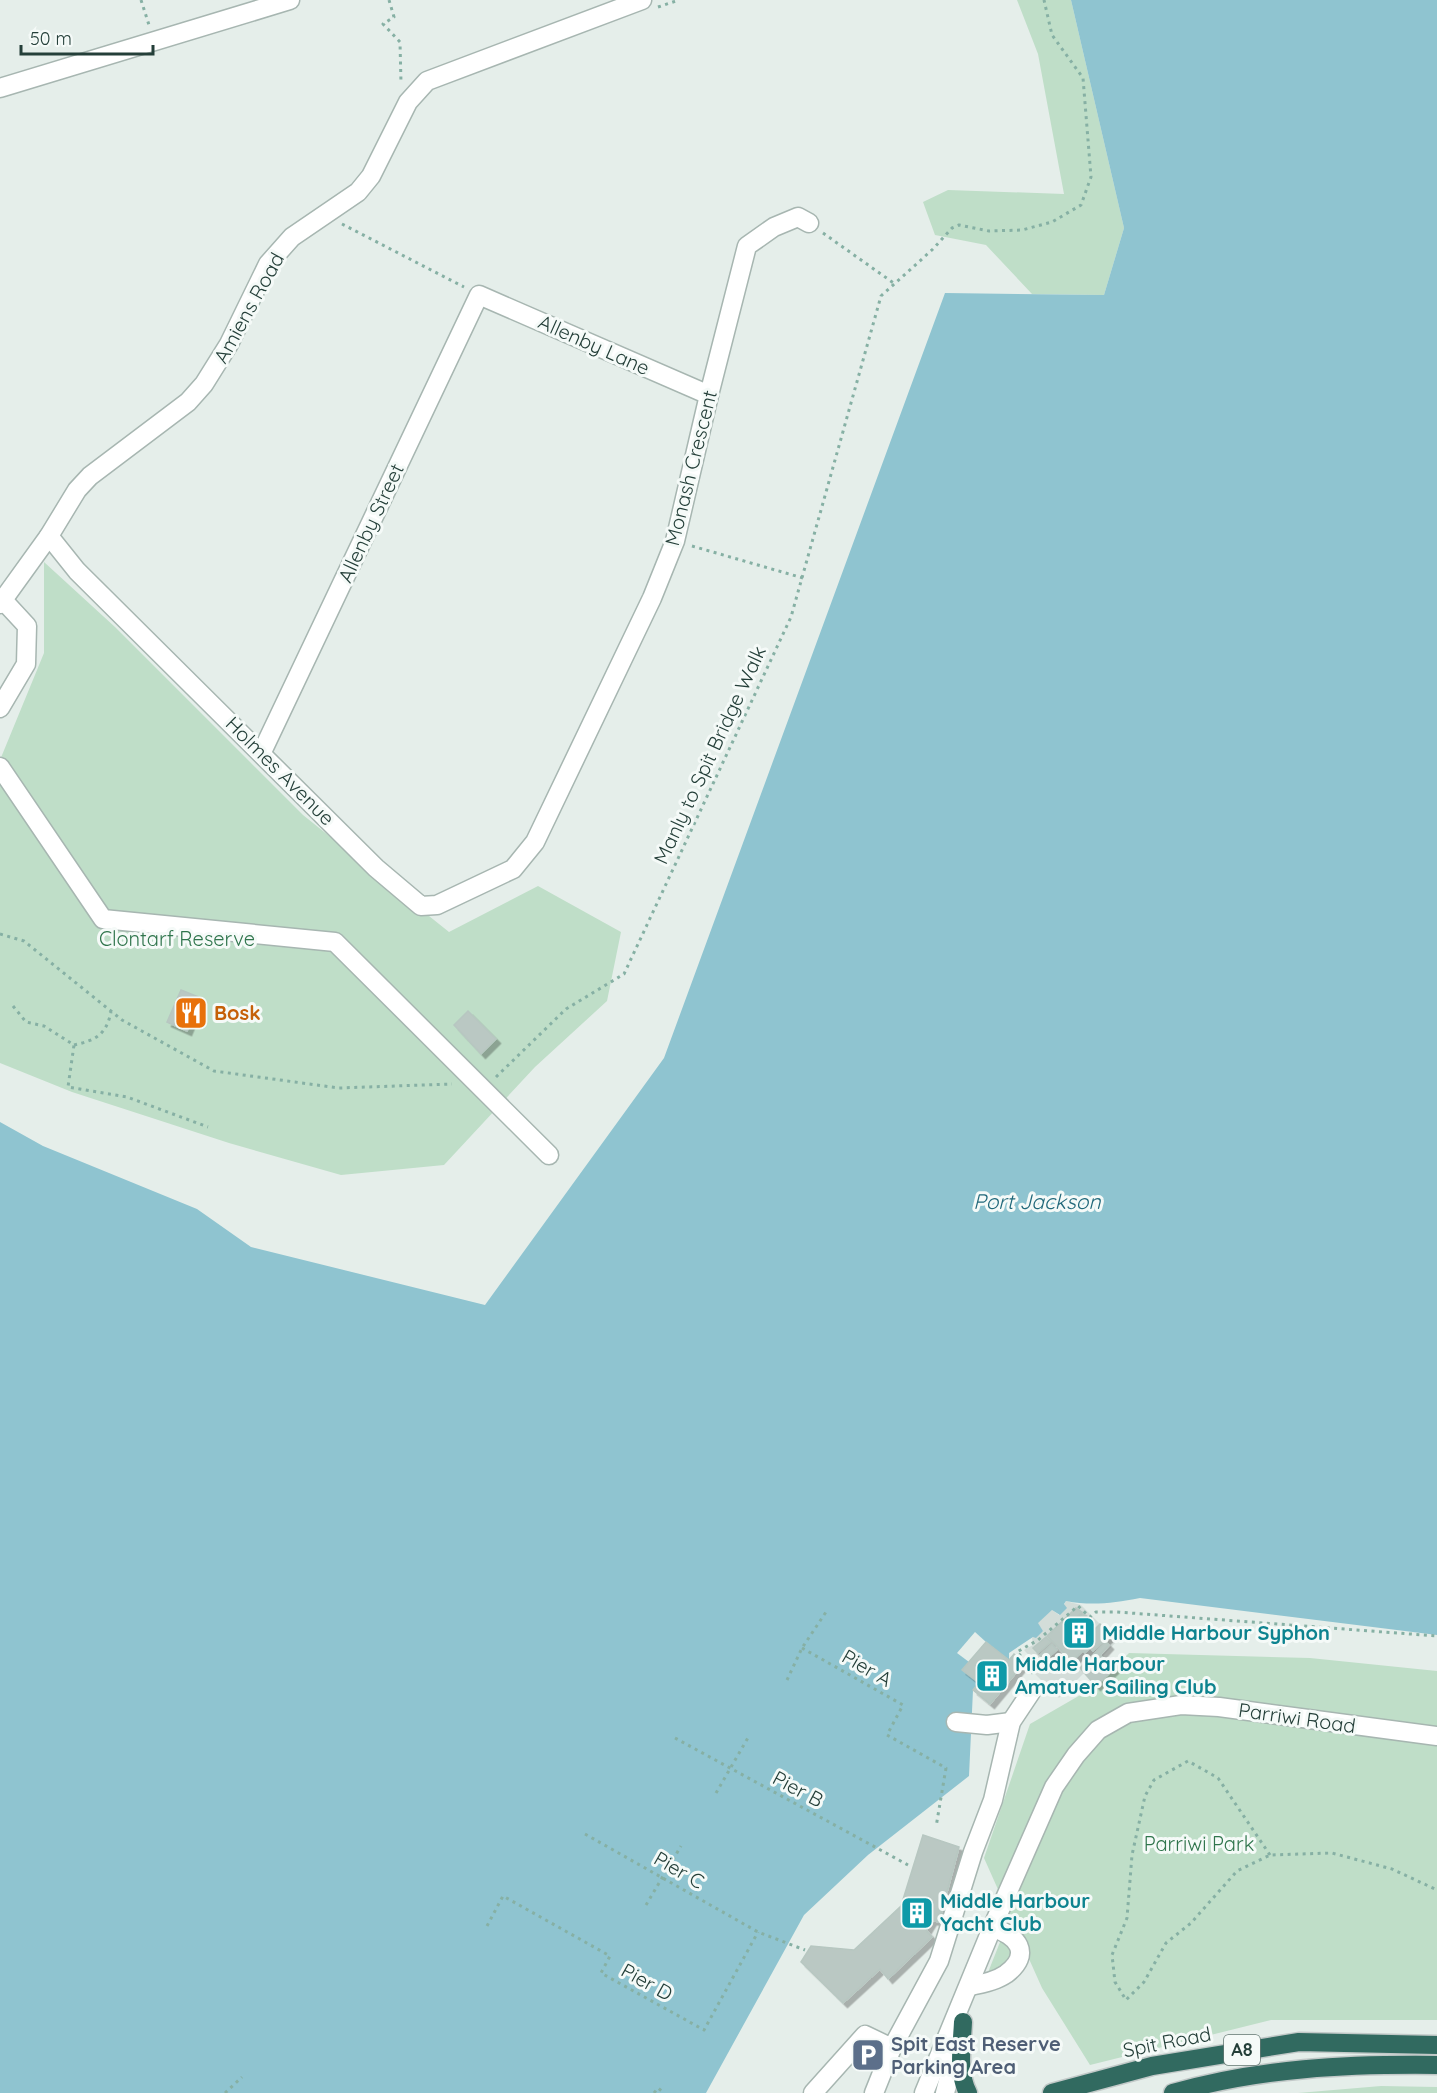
<svg xmlns="http://www.w3.org/2000/svg" width="1437" height="2093" viewBox="0 0 1437 2093" font-family="Quicksand,sans-serif">
<style>
.built{fill:#d3ddd9}
.green{fill:#bfdec8}
.water{fill:#8fc4d0}
.pier{fill:#e5eeea}
.building{fill:#bac8c3;stroke:#b7c7c1;stroke-width:1.5;filter:url(#shadow)}
.lines{fill:none;stroke-linecap:round;stroke-linejoin:round}
.minor-casing{stroke:#a7b6b1;stroke-width:21}
.highway-casing{stroke:#c2c9c8;stroke-width:21}
.path{stroke:#86b0a4;stroke-width:3;stroke-dasharray:3 4.5;stroke-linecap:butt}
.minor{stroke:#fff;stroke-width:18}
.highway{stroke:#316a60;stroke-width:18}
.labels{text-anchor:middle;stroke-width:6;stroke-linejoin:round;paint-order:stroke}
.shield{fill:#f5faf8;stroke:#637772;stroke-width:1.5}
.shield-label{font-size:18px;font-weight:bold;fill:#243f39}
.street-label{font-size:20px;fill:#243f39;stroke:#f5faf8}
.park-label{font-size:20px;fill:#2f754c;stroke:#f5faf8}
.food-label{font-size:20px;font-weight:bold;fill:#c56008;stroke:#f5faf8;text-anchor:start}
.culture-label{font-size:20px;font-weight:bold;fill:#0d838f;stroke:#f5faf8;text-anchor:start}
.service-label{font-size:20px;font-weight:bold;fill:#4e5e75;stroke:#f5faf8;text-anchor:start}
.water-label{font-size:21px;font-style:italic;fill:#20687a;stroke:#f5faf8}
</style>
<defs>
<filter id="shadow"><feDropShadow dx="4.5" dy="4.5" stdDeviation="0" flood-color="#0004"/></filter>
</defs>
<rect width="100%" height="100%" fill="#e5eeea"/>
<!-- built -->
<path class="built" d="M 1066,1601 L 1081,1605 L 1117,1641 L 1102,1657 L 1114,1669 L 1096,1686 L 1084,1673 L 1059,1698 L 1034,1673 L 1040,1667 L 1024,1650 L 1033,1645 L 1032,1638 L 1043,1631 L 1037,1623 L 1052,1610 L 1059,1615 Z"/>
<!-- green -->
<g class="green">
<path d="M 1017,0 L 1071,0 L 1124,228 L 1104,295 L 1032,294 L 986,245 L 935,235 L 923,202 L 948,190 L 1064,194 L 1038,54 Z"/>
<path d="M 44,562 L 115,627 L 303,815 L 449,932 L 538,886 L 621,932 L 607,1001 L 535,1067 L 444,1165 L 341,1175 L 229,1143 L 72,1092 L 0,1063 L 0,760 L 44,653 Z"/>
<path d="M 1129,1653 L 1310,1658 L 1437,1671 L 1437,2020 L 1271,2020 L 1090,2065 L 1042,1988 L 984,1858 L 1030,1724 L 1096,1686 Z"/>
<path d="M 1002,1937 L 1013,1951 L 1008,1962 L 987,1975 Z"/>
<path d="M 1381,2086 L 1437,2087 L 1437,2093 L 1298,2093 Z"/>
</g>
<!-- water -->
<path class="water" d="M 1071,0 L 1437,0 L 1437,1635 L 1140,1598 C 1113,1603 1092,1606 1066,1601 L 1064,1604 L 1067,1608 L 1060,1615 L 1052,1610 L 1038,1623 L 1043,1631 L 1036,1638 L 1033,1637 L 1009,1653 L 1009,1660 L 986,1642 L 962,1670 L 979,1683 L 973,1690 L 969,1776 L 868,1855 L 804,1915 L 706,2093 L 0,2093 L 0,1122 L 43,1146 L 197,1209 L 251,1247 L 485,1305 L 664,1058 L 945,293 L 1104,295 L 1124,228 Z"/>
<!-- pier -->
<path class="pier" d="M 975,1632 L 986,1642 L 969,1662 L 957,1653 Z"/>
<!-- building -->
<g class="building">
<path d="M 181,990 L 201,998 L 187,1031 L 167,1022 Z"/>
<path d="M 468,1011 L 496,1039 L 481,1054 L 454,1025 Z"/>
<path d="M 1076,1608 L 1082,1612 L 1070,1623 L 1083,1614 L 1088,1619 L 1078,1631 L 1088,1622 L 1095,1629 L 1100,1624 L 1111,1635 L 1093,1651 L 1090,1648 L 1085,1653 L 1083,1651 L 1072,1661 L 1047,1636 Z"/>
<path d="M 1046,1637 L 1051,1642 L 1038,1653 L 1033,1648 Z"/>
<path d="M 986,1642 L 1009,1660 L 1014,1654 L 1024,1663 L 990,1704 L 973,1690 L 979,1683 L 962,1670 Z"/>
<path d="M 1106,1642 L 1109,1645 L 1100,1655 L 1114,1669 L 1096,1686 L 1080,1668 Z"/>
<path d="M 1052,1644 L 1057,1650 L 1045,1660 L 1040,1655 Z"/>
<path d="M 923,1835 L 959,1847 L 939,1922 L 932,1920 L 926,1930 L 932,1937 L 888,1979 L 880,1969 L 843,2003 L 801,1962 L 811,1946 L 854,1950 L 901,1906 Z"/>
</g>
<g class="lines">
<defs>
<g id="minor">
<path d="M 0,88 L 290,0"/>
<path d="M 49,536 L 77,571 L 376,868 L 421,906 L 437,905 L 513,869 L 535,842 L 652,598 L 675,541 L 709,395 L 747,246 L 774,227 L 798,217 L 809,223"/>
<path d="M 0,604 L 49,536 L 77,490 L 90,476 L 188,402 L 204,384 L 229,344 L 268,264 L 292,237 L 358,192 L 371,176 L 408,102 L 427,81 L 642,0"/>
<path d="M 0,708 L 26,664 L 27,626 L 3,600"/>
<path d="M 262,752 L 479,295 L 709,395"/>
<path d="M 0,767 L 103,919 L 335,942 L 549,1155"/>
<path d="M 956,1722 L 987,1725 L 1011,1722"/>
<path d="M 970,1986 C 982,1984 996,1981 1006,1974 C 1033,1954 1017,1934 992,1928"/>
<path d="M 813,2093 L 865,2035 L 892,2048"/>
<path d="M 874,2093 L 892,2048 L 939,1961 L 973,1852 L 993,1800 L 1011,1722 L 1031,1692"/>
<path d="M 924,2093 L 992,1928 L 1054,1787 L 1076,1755 L 1098,1730 L 1128,1713 L 1181,1705 L 1219,1707 L 1437,1736"/>
<path d="M 945,2093 L 958,2042"/>
</g>
<g id="highway">
<path d="M 963,2022 C 962,2045 957,2072 968,2093"/>
<path d="M 1052,2093 L 1152,2066 L 1299,2042 L 1437,2045"/>
<path d="M 1173,2093 C 1258,2068 1349,2064 1437,2065"/>
</g>
</defs>
<!-- minor casing -->
<use href="#minor" class="minor-casing"/>
<!-- highway casing -->
<use href="#highway" class="highway-casing"/>
<!-- path -->
<g class="path">
<path d="M 141,0 L 149,25"/>
<path d="M 389,0 L 394,17 L 383,24 L 400,42 L 401,83"/>
<path d="M 658,7 L 679,0"/>
<path d="M 342,224 L 464,287"/>
<path d="M 823,233 L 895,284"/>
<path d="M 692,546 L 803,578"/>
<path d="M 0,934 L 24,941 L 122,1020 L 214,1071 L 339,1088 L 452,1084"/>
<path d="M 13,1006 L 26,1022 L 44,1026 L 74,1045 L 68,1087 L 127,1097 L 208,1127"/>
<path d="M 74,1045 C 96,1040 106,1035 111,1012"/>
<path d="M 496,1077 L 566,1009 L 624,974 L 791,617 L 881,296 L 933,249 L 952,228 L 959,225 L 989,231 L 1022,230 L 1052,222 L 1081,205 L 1091,177 L 1083,78 L 1052,35 L 1044,0"/>
<path d="M 802,1648 L 903,1705 L 887,1735 L 946,1768 L 936,1827"/>
<path d="M 1033,1674 L 1032,1668 L 1017,1652 L 1038,1640 L 1078,1606 L 1090,1617 L 1096,1612 L 1117,1612 L 1437,1636"/>
<path d="M 787,1680 L 802,1648 L 826,1612"/>
<path d="M 675,1738 L 908,1865"/>
<path d="M 716,1793 L 749,1736"/>
<path d="M 585,1834 L 758,1932 L 805,1950"/>
<path d="M 1270,1855 L 1218,1778 L 1188,1761 L 1154,1780 L 1145,1796 L 1132,1855 L 1127,1918 L 1112,1955 L 1115,1982 L 1126,2000 L 1144,1982 L 1166,1943 L 1191,1923 L 1237,1871 L 1270,1855 L 1332,1853 L 1392,1869 L 1437,1890"/>
<path d="M 646,1905 L 681,1846"/>
<path d="M 487,1926 L 503,1896 L 610,1956 L 601,1973 L 704,2030 L 758,1932"/>
<path d="M 225,2093 L 242,2077"/>
<path d="M 654,2093 L 658,2088 L 664,2093"/>
</g>
<!-- minor -->
<use href="#minor" class="minor"/>
<!-- highway -->
<use href="#highway" class="highway"/>
</g>
<!-- icons -->
<defs>
<symbol id="restaurant-square" viewBox="-11 -11 22 22"><rect x="-9" y="-9" width="18" height="18" rx="4" fill="#e8710a" stroke="#f5faf8"/><path d="M-5-6h1v4h1v-4h1v4h1v-4h1v5L-1.5 .5V6h-2V.5L-5-1ZM5-6V6H3V1.5H1.5Q1.5-4 5-6Z" fill="#fff"/></symbol>
<symbol id="building-square" viewBox="-11 -11 22 22"><rect x="-9" y="-9" width="18" height="18" rx="4" fill="#0f9aa8" stroke="#f5faf8"/><path d="M-4-6H4V6H1V3H-1V6H-4ZM-2.5-4.3h1.7v1.8h-1.7ZM.8-4.3h1.7v1.8H.8ZM-2.5-1h1.7V.8h-1.7ZM.8-1h1.7V.8H.8Z" fill="#fff"/></symbol>
<symbol id="parking-square" viewBox="-11 -11 22 22"><rect x="-9" y="-9" width="18" height="18" rx="4" fill="#5c6f8a" stroke="#f5faf8"/><path d="M-3.5-5.5H1a3.5 3.5 0 0 1 0 7H-1V5.5H-3.5ZM-1-3.4V-.6H.8a1.4 1.4 0 0 0 0-2.8Z" fill="#fff"/></symbol>
</defs>
<g fill-rule="evenodd">
<use href="#restaurant-square" x="172" y="994" width="38" height="38"/>
<use href="#building-square" x="1060" y="1614" width="38" height="38"/>
<use href="#building-square" x="973" y="1657" width="38" height="38"/>
<use href="#building-square" x="898" y="1894" width="38" height="38"/>
<use href="#parking-square" x="849" y="2036" width="38" height="38"/>
</g>
<g class="labels">
<!-- shield labels -->
<rect class="shield" x="1224" y="2035" width="36" height="30" rx="4.5"/>
<g class="shield-label">
<text x="1242" y="2056">A8</text>
</g>
<!-- street labels -->
<g class="street-label">
<text transform="translate(249 308) rotate(-61)" y="7">Amiens Road</text>
<text transform="translate(594 345) rotate(24)" y="7">Allenby Lane</text>
<text transform="translate(691 468) rotate(-76)" y="7">Monash Crescent</text>
<text transform="translate(371 523) rotate(-65)" y="7">Allenby Street</text>
<text transform="translate(710 755) rotate(-65)" y="7">Manly to Spit Bridge Walk</text>
<text transform="translate(280 771) rotate(45)" y="7">Holmes Avenue</text>
<text transform="translate(867 1668) rotate(30)" y="7">Pier A</text>
<text transform="translate(1297 1718) rotate(8)" y="7">Parriwi Road</text>
<text transform="translate(798 1789) rotate(28)" y="7">Pier B</text>
<text transform="translate(679 1870) rotate(30)" y="7">Pier C</text>
<text transform="translate(647 1982) rotate(29)" y="7">Pier D</text>
<text transform="translate(1167 2042) rotate(-11)" y="7">Spit Road</text>
</g>
<!-- park labels -->
<g class="park-label">
<text x="177" y="946">Clontarf Reserve</text>
<text x="1199" y="1851">Parriwi Park</text>
</g>
<!-- food labels -->
<g class="food-label">
<text x="214" y="1020">Bosk</text>
</g>
<!-- culture labels -->
<g class="culture-label">
<text x="1102" y="1640">Middle Harbour Syphon</text>
<text x="1015" y="1671">Middle Harbour<tspan x="1015" dy="23">Amatuer Sailing Club</tspan></text>
<text x="940" y="1908">Middle Harbour<tspan x="940" dy="23">Yacht Club</tspan></text>
</g>
<!-- service labels -->
<g class="service-label">
<text x="891" y="2051">Spit East Reserve<tspan x="891" dy="23">Parking Area</tspan></text>
</g>
<!-- water labels -->
<g class="water-label">
<text x="1037" y="1209">Port Jackson</text>
</g>
</g>
<!-- scale -->
<path d="M21 45v9h132v-9" fill="none" stroke="#243f39" stroke-width="3"/>
<text x="30" y="45" font-size="18" fill="#243f39" stroke="#f5faf8" stroke-width="4.5" paint-order="stroke">50 m</text>
</svg>
